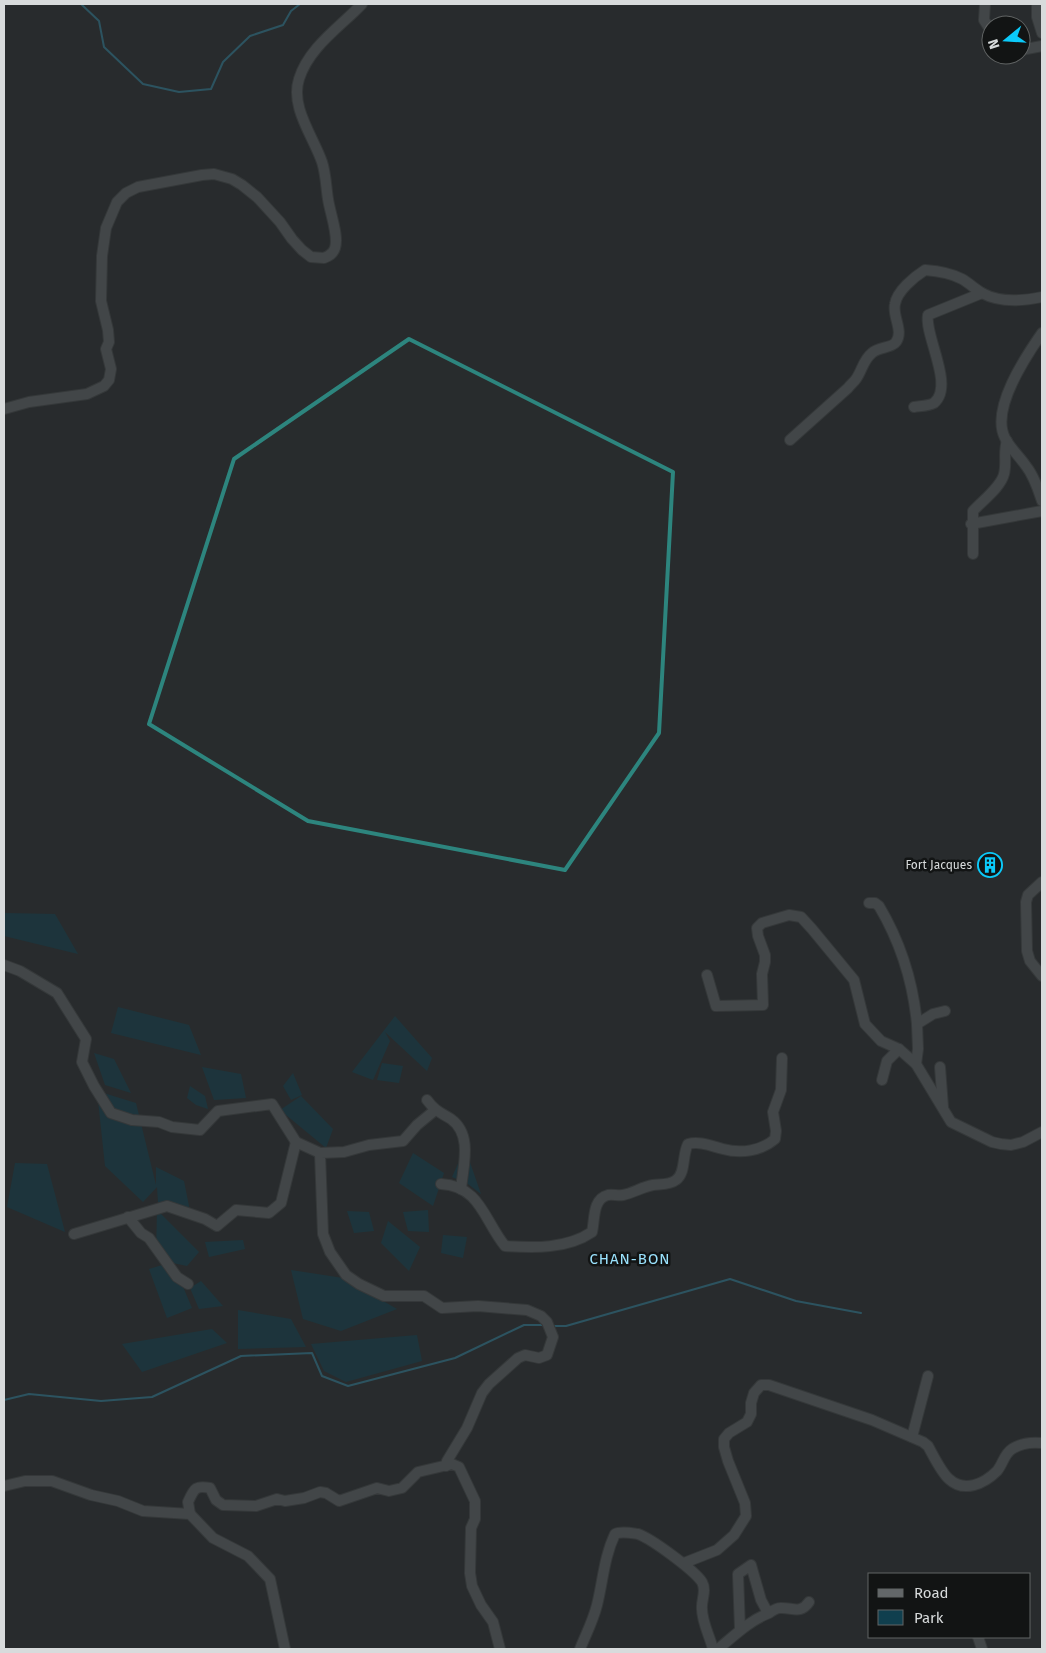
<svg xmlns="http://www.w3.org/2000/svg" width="1046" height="1653" viewBox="0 0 1046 1653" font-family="'Fira Sans',sans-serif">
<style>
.green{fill:#103f4e}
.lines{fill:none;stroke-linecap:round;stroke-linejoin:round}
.stream{stroke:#32839d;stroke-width:2}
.minor-casing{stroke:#454849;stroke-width:12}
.minor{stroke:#636769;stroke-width:10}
.marked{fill:none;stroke:#2d857e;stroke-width:4;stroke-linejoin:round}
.labels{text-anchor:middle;stroke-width:5;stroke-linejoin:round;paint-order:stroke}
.poi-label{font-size:12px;fill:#d8dbdc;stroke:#121414;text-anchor:end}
.quarter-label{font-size:15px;letter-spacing:1px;fill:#9ae2fd;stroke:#121414}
</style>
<rect width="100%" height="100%" fill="#282c2d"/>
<!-- green -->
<g class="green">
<path d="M 4,913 L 55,914 L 78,954 L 4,936 Z"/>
<path d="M 118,1007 L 189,1025 L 201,1055 L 111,1033 Z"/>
<path d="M 395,1016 L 432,1058 L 427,1071 L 385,1032 L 390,1041 L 373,1080 L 352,1072 Z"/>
<path d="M 94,1053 L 114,1059 L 131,1093 L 105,1085 Z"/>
<path d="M 382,1063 L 403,1066 L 399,1083 L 377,1080 Z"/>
<path d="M 202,1067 L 241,1074 L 246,1098 L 214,1100 Z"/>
<path d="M 293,1073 L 302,1095 L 291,1100 L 283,1086 Z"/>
<path d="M 190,1086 L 205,1096 L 208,1109 L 196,1105 L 187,1098 Z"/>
<path d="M 97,1091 L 136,1103 L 156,1185 L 156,1167 L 184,1181 L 190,1211 L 158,1202 L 157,1187 L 143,1202 L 105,1166 Z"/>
<path d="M 301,1096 L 333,1129 L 326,1148 L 280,1110 Z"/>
<path d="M 465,1148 L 481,1194 L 468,1184 L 452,1177 Z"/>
<path d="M 413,1153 L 444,1173 L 433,1206 L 399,1183 Z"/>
<path d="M 15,1163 L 47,1164 L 65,1232 L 7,1207 Z"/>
<path d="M 157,1210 L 199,1252 L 187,1266 L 173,1263 L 192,1308 L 167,1318 L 149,1269 L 172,1262 L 156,1257 Z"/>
<path d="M 428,1210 L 429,1232 L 408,1231 L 403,1212 Z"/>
<path d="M 347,1211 L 369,1212 L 374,1231 L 354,1233 Z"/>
<path d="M 388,1221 L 420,1247 L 409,1271 L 381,1243 Z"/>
<path d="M 443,1235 L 467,1237 L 463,1258 L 441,1253 Z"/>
<path d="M 243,1240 L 245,1249 L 209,1257 L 205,1242 Z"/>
<path d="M 291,1270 L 343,1278 L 397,1309 L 341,1331 L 303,1319 Z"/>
<path d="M 201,1281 L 223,1306 L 199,1309 L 190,1288 Z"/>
<path d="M 238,1310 L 291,1319 L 306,1347 L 238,1349 Z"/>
<path d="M 212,1329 L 227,1343 L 142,1372 L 122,1344 Z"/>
<path d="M 417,1335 L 422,1361 L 346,1382 L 324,1371 L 311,1344 Z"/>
</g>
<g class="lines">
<!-- stream -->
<g class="stream">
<path d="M 81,4 L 99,21 L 104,47 L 143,84 L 179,92 L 211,89 L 223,62 L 250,36 L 283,25 L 291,11 L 300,4"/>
<path d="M 552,1326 L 566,1326 L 730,1279 L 796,1301 L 861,1313"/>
<path d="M 4,1400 L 29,1394 L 101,1401 L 152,1397 L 241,1356 L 312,1353 L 322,1376 L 348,1386 L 455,1358 L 524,1325 L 545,1325"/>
</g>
<defs>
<g id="minor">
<path d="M 985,4 L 984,20 L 991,31"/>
<path d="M 1039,4 L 1037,6 L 1037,17 L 1042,33"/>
<path d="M 1021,50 L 1042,46"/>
<path d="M 1042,333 C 1026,356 990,409 1005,438 C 1010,448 1020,457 1026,466 C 1034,476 1038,489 1042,501"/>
<path d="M 914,407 C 920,406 929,406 934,403 C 955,386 924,335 928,315 L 982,293"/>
<path d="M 4,409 L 29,402 L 87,394 L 104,386 L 109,380 L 111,369 L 106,349 L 109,342 L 108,330 L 101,301 L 102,256 L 106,228 L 117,202 L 126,193 L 138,187 L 202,175 L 214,174 L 232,179 L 242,185 L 257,197 L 280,222 L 292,239 L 302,250 L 311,257 L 324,258 C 329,256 333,254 335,248 C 339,236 330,213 328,199 C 326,187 326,174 322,162 C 313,136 290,107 299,79 C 309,47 340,27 362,4"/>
<path d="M 790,440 L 848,388 C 850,385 854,382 856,379 C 862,371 863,360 872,353 C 878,347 892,348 896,342 C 904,331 892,316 895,304 C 897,291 914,277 925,270 C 938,271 951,273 962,279 C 969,283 975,289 982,293 C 1000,303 1023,301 1042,297"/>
<path d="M 971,524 L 1042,511"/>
<path d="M 973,554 L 973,511 C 982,501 1001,487 1004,474 C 1007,463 1003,452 1007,441"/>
<path d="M 1042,882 L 1028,895 L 1026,902 L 1027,951 L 1030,961 L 1042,976"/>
<path d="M 869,903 L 875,903 L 879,906 C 901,943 913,982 917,1024"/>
<path d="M 4,965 L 20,971 L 57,993 L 86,1039 L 82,1062 L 94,1086 L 111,1113 L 132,1120 L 159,1122 L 172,1127 L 200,1130 L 218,1111 L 272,1104 L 296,1142 L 320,1153"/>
<path d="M 707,975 L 716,1006 L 763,1005 L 762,974 L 765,962 L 765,955 L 758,936 L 757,928 L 762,923 L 789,915 L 801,917 L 812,929 L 854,980 L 865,1024 L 881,1041 L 899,1049 L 916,1064 L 951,1122 L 992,1142 L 1001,1144 L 1011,1145 L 1023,1142 L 1042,1132"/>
<path d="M 916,1064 L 918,1049 L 917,1024 L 933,1014 L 945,1011"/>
<path d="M 940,1067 L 943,1107"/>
<path d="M 882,1080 L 887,1061 L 899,1049"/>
<path d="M 427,1100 C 436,1112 440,1112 451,1119 C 473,1135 463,1166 461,1189"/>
<path d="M 434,1111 L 417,1125 L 403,1141 L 369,1145 L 344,1152 L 320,1153 L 323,1234 L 330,1252 L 346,1275 L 359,1284 L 384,1296 L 424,1296 L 442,1308 L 478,1306 L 527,1310 L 541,1316 L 547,1322 L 553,1337 L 547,1355 L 539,1358 L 525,1355 L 518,1358 L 489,1384 L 482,1393 L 467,1428 L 447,1461 L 446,1466"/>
<path d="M 441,1184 C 480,1186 484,1220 505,1246 C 534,1248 567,1249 592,1232 C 595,1220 592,1199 608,1195 C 613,1194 618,1196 623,1195 C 633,1193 642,1187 653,1185 C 660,1184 670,1185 676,1180 C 686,1173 682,1155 688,1144 C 700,1141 711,1146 723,1149 C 741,1154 761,1151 775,1139 L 776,1131 L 773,1112 L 781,1090 L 782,1058"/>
<path d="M 128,1217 L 141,1233 L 149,1238 L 177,1277 L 188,1284"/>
<path d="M 74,1234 L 167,1206 L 205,1219 L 217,1226 L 236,1210 L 269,1213 L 281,1203 L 296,1142"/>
<path d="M 912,1437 L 928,1376"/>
<path d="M 4,1486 L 25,1481 L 52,1481 L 91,1495 L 118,1501 L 143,1511 L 190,1514 L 213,1538 L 248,1556 L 270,1579 L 285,1649"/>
<path d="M 190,1514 L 188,1502 C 194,1489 195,1485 210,1488 L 216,1500 L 223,1505 L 256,1506 L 277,1499 L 285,1501 L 304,1498 L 320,1492 L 326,1493 L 339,1501 L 377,1488 L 389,1491 L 402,1488 L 418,1472 L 452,1464 L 459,1467 L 475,1501 L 475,1519 L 471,1528 L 470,1573 L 472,1586 L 481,1605 L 493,1622 L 500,1649"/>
<path d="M 684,1563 L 717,1550 L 734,1535 L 746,1516 L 745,1503 L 728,1461 L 724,1447 L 724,1439 L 729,1433 L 747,1422 L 751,1414 L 751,1403 L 754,1393 L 761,1385 L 769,1385 L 872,1420 L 923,1442 L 928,1446 C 933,1455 941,1472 949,1479 C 964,1493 984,1484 997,1471 C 1003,1464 1004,1454 1012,1449 C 1021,1443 1032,1442 1042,1443"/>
<path d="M 740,1629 L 738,1574 L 751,1565 L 761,1600 L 768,1613"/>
<path d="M 978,1637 L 982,1649"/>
<path d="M 580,1649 C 586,1634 593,1621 597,1605 C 603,1581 604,1557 615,1534 C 621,1531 631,1533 638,1534 C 652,1539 694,1570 702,1582 C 707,1591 701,1600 702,1609 C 702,1622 710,1637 713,1649"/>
<path d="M 718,1649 C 735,1635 749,1621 769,1613 C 772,1611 777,1608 780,1608 C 792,1607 800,1615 809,1602"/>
</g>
</defs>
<!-- minor casing -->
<use href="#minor" class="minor-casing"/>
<!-- minor -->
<use href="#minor" class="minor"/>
</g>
<!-- marked area -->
<path d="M0 0H1046V1653H0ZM 409,339 L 673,472 L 659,733 L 565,870 L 308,821 L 149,724 L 234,459 Z" fill="#282c2d" fill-opacity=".55" fill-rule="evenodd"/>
<path class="marked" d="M 409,339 L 673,472 L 659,733 L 565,870 L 308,821 L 149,724 L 234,459 Z"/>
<!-- icons -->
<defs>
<symbol id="building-ring" viewBox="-11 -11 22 22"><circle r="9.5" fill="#121414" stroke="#0bcafa" stroke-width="1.5"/><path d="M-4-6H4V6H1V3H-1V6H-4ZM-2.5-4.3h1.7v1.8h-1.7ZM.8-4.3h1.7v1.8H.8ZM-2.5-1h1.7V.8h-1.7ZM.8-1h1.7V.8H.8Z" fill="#0bcafa"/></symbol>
</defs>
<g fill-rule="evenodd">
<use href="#building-ring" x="976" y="851" width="28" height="28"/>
</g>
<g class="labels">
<!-- poi labels -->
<g class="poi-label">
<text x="972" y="869">Fort Jacques</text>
</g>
<!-- quarter labels -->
<g class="quarter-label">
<text x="630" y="1264">CHAN-BON</text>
</g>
</g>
<!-- border -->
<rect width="1046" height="1653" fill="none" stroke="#d8dbdc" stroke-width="10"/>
<!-- legend -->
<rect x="868" y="1573" width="162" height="65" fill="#121414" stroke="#616464"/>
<rect x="878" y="1589" width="25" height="8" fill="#636769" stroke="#616464"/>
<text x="914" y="1598" font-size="15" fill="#d8dbdc">Road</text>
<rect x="878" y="1610" width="25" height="15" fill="#103f4e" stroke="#616464"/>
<text x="914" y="1623" font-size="15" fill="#d8dbdc">Park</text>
<!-- north arrow -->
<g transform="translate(1006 40) rotate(252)"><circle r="24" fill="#121414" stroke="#616464"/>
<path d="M0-4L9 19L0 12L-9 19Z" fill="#0bcafa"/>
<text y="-8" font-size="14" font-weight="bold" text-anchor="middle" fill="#d8dbdc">N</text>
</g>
</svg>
